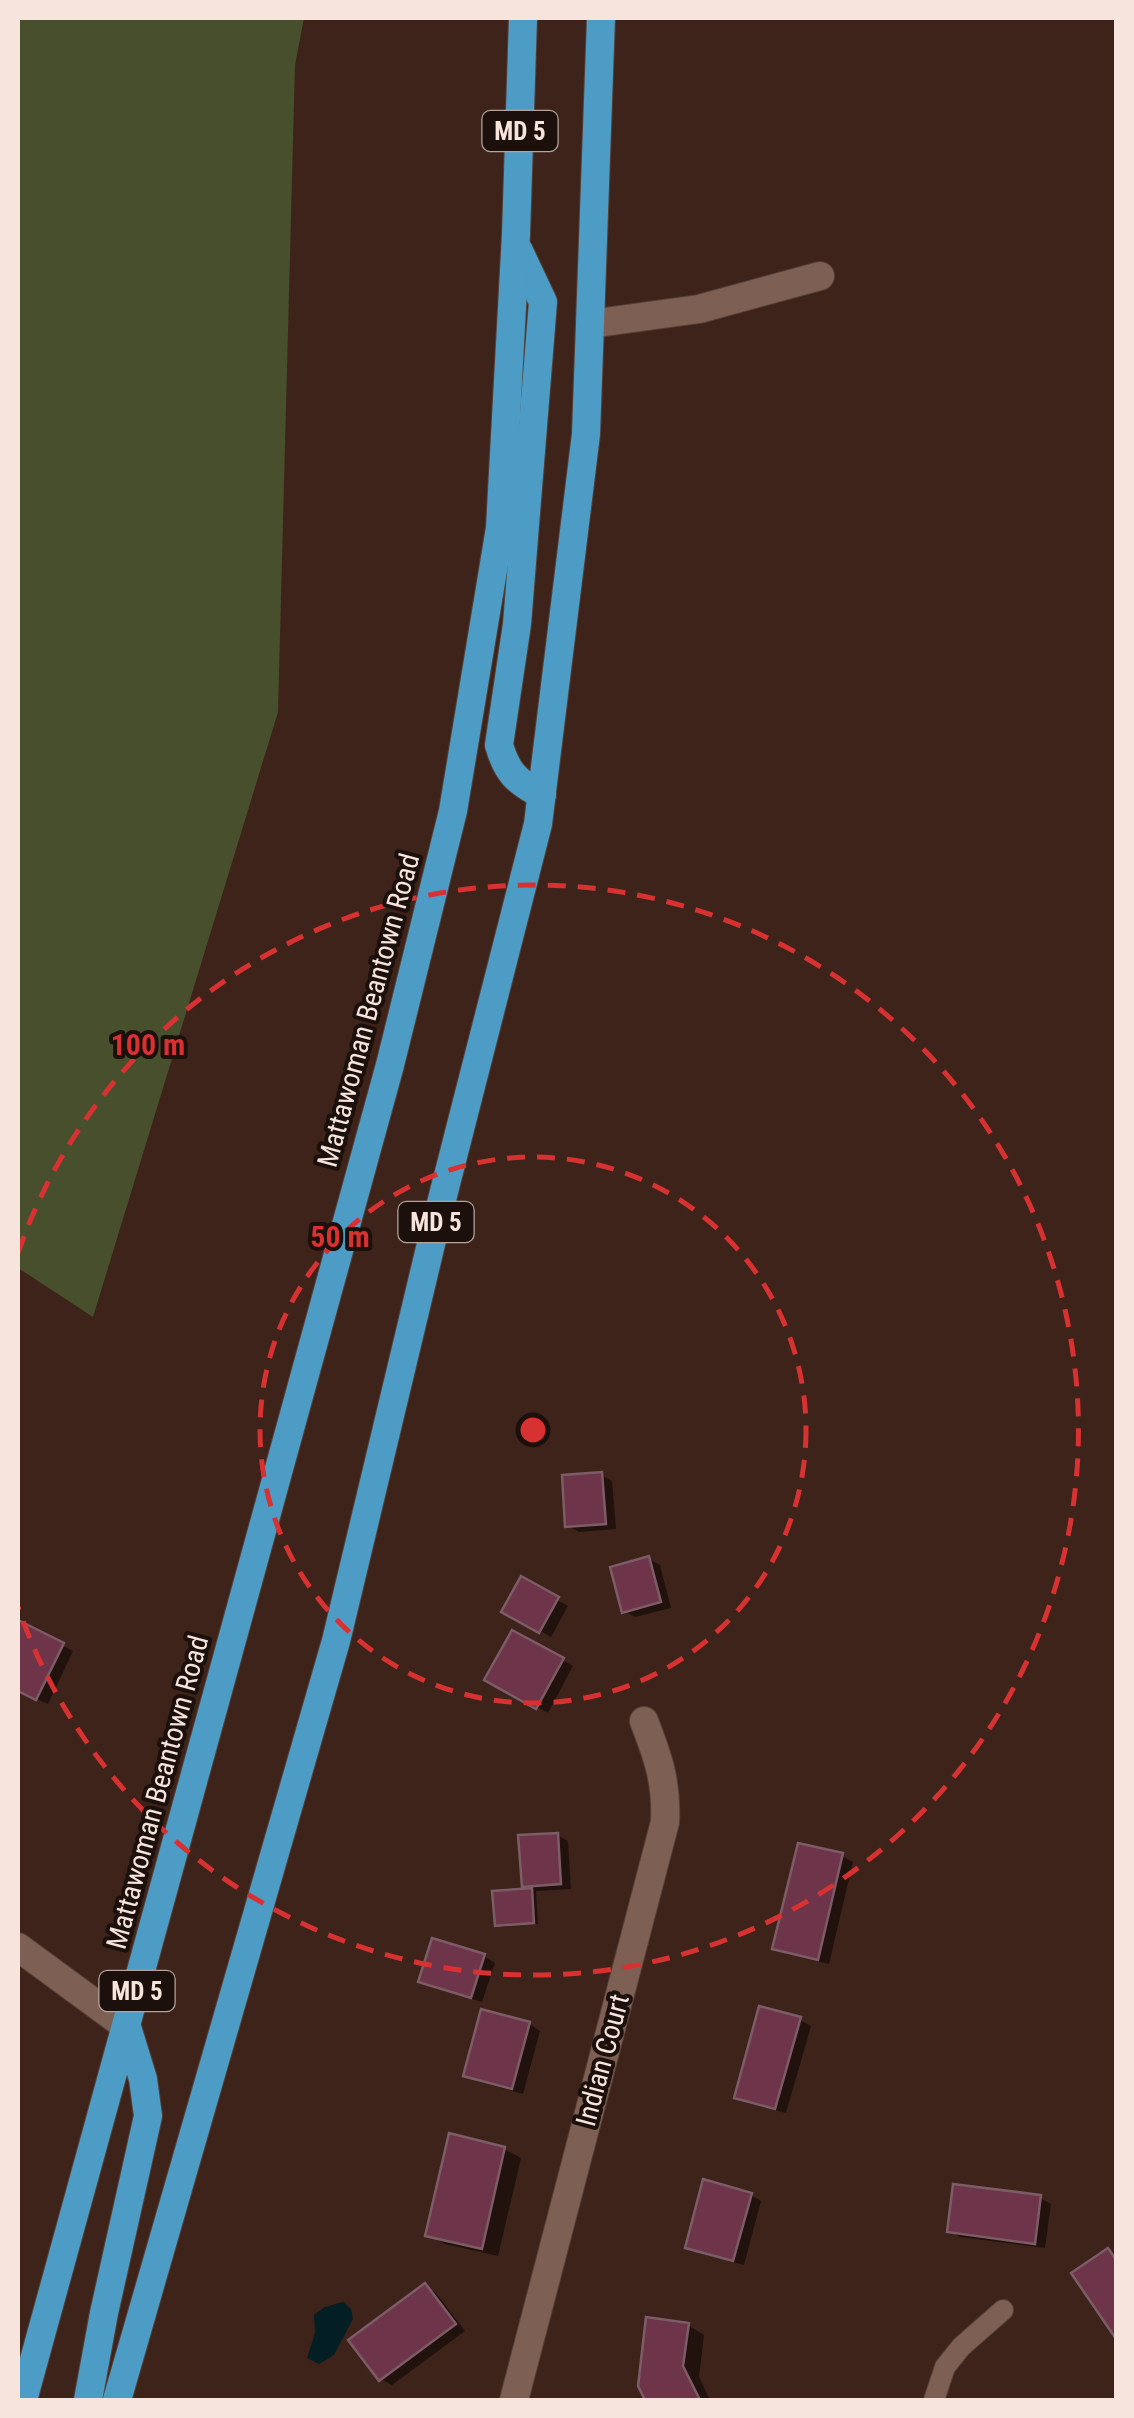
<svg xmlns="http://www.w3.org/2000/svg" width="1134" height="2418" viewBox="0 0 1134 2418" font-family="'Roboto Condensed',sans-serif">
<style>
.green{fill:#484f2d}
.water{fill:#031f23}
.shadow{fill:#0007}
.building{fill:#6e3449;stroke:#7c5c66;stroke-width:2.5}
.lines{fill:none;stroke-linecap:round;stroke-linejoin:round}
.service-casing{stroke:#564038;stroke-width:22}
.minor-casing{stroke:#564038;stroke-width:30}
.trunk-casing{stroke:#564038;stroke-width:30}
.service{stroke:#7e5f54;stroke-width:20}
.minor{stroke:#7e5f54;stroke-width:28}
.trunk{stroke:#4c9cc5;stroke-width:28}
.ring{fill:none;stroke:#d83131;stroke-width:5;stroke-dasharray:18 12}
.labels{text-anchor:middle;stroke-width:8;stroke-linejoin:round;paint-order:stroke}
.shield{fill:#1c100c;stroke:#b5a49e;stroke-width:2.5}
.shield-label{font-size:25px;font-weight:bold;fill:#f6e4dd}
.street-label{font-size:28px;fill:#f6e4dd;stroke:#1c100c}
.centre{fill:#d83131;stroke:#1c100c;stroke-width:5}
.ring-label{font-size:30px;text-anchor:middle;font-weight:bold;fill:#d83131;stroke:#1c100c;stroke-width:8;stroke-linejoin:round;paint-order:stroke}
</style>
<rect width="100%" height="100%" fill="#3e231a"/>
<!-- green -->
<path class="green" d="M 18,18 L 304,18 L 295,65 L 278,712 L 93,1317 L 18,1268 Z"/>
<!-- water -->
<path class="water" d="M 343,2302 L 351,2309 L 353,2319 L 334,2355 L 319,2364 L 307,2358 L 315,2333 L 314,2315 L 325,2307 Z"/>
<!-- shadow -->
<g class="shadow">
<path d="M 601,1475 L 612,1481 L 616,1529 L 579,1532 L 568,1526 Z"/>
<path d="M 649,1559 L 660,1565 L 671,1608 L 635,1617 L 624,1611 Z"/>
<path d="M 522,1580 L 568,1606 L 551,1637 L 504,1611 Z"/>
<path d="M 18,1623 L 73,1651 L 48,1704 L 18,1690 Z"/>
<path d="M 513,1633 L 573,1666 L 548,1713 L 488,1679 Z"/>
<path d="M 557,1835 L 568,1841 L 571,1889 L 536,1891 L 538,1924 L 502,1927 L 497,1924 L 495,1894 L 534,1891 L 524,1885 Z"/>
<path d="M 842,1856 L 853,1862 L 829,1964 L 786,1954 L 775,1948 Z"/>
<path d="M 484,1956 L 495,1963 L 482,2002 L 432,1987 L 421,1981 Z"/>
<path d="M 483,2012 L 530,2024 L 540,2031 L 523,2094 L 477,2081 L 466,2075 Z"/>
<path d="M 800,2020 L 811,2026 L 786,2113 L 747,2103 L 737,2097 Z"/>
<path d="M 504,2149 L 521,2158 L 498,2256 L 445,2244 L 428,2234 Z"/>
<path d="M 751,2195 L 761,2201 L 744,2265 L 699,2253 L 688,2247 Z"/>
<path d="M 1040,2198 L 1051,2204 L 1045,2248 L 960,2237 L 950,2231 Z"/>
<path d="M 1108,2251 L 1116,2255 L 1116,2334 L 1075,2273 Z"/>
<path d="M 425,2286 L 436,2293 L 465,2331 L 392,2385 L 381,2379 Z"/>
<path d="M 688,2325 L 704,2335 L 699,2377 L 710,2400 L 648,2400 L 640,2385 Z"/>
</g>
<!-- building -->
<g class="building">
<path d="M 602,1472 L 606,1524 L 565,1527 L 562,1475 Z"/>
<path d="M 649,1556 L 661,1602 L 622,1613 L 610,1567 Z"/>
<path d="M 521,1576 L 559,1597 L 539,1633 L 501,1612 Z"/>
<path d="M 18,1620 L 64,1643 L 36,1700 L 18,1691 Z"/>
<path d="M 512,1630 L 564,1658 L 536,1709 L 484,1680 Z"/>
<path d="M 558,1833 L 561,1884 L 522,1887 L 518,1835 Z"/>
<path d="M 798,1843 L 843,1853 L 818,1960 L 772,1949 Z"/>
<path d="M 532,1888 L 534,1923 L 495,1926 L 492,1891 Z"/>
<path d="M 432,1938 L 485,1954 L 471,1998 L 418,1982 Z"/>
<path d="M 759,2006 L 801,2017 L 775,2109 L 734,2098 Z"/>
<path d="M 481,2009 L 530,2022 L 512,2089 L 463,2076 Z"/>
<path d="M 449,2133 L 505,2147 L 482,2249 L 425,2236 Z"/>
<path d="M 703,2179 L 752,2193 L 733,2261 L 685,2248 Z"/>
<path d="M 953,2184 L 1041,2195 L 1035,2244 L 947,2232 Z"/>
<path d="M 1108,2248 L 1116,2260 L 1116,2339 L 1071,2273 Z"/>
<path d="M 425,2283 L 456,2324 L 379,2381 L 348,2340 Z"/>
<path d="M 646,2317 L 689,2323 L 683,2366 L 700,2400 L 645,2400 L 638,2386 Z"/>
</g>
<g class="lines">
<defs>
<path id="service" d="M 934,2400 L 945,2367 L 961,2347 L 1003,2310"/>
<g id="minor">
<path d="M 590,324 L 699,309 L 820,276"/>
<path d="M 18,1947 L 127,2027"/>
<path d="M 514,2400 L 665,1822 C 667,1782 658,1757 644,1721"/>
</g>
<g id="trunk">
<path d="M 519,251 L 543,302 L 517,624 L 499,745 C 507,773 517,782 542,795"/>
<path d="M 23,2400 L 390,1065 L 453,811 L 500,528 L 516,234 L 523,18"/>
<path d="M 88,2400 L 104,2313 L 148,2116 L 143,2079 L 127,2027"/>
<path d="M 117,2400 L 336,1641 L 437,1219 L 538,824 L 586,434 L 601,18"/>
</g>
</defs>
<!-- service casing -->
<use href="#service" class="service-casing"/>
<!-- minor casing -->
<use href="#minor" class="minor-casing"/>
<!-- trunk casing -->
<use href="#trunk" class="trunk-casing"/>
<!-- service -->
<use href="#service" class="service"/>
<!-- minor -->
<use href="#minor" class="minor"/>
<!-- trunk -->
<use href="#trunk" class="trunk"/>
</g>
<!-- distance rings -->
<g class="ring">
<circle cx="533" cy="1430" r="273"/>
<path d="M18 1253A545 545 0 1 1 18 1607"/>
</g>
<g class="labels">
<!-- shield labels -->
<g class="shield">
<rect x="482.5" y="111" width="75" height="40" rx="8"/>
<rect x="398.5" y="1202" width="75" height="40" rx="8"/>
<rect x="99.5" y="1971" width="75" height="40" rx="8"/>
</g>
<g class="shield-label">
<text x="520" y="140">MD 5</text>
<text x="436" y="1231">MD 5</text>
<text x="137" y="2000">MD 5</text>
</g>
<!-- street labels -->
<g class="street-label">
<text transform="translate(368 1010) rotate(-75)" y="10">Mattawoman Beantown Road</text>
<text transform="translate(157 1792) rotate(-75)" y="10">Mattawoman Beantown Road</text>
<text transform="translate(602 2060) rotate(-75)" y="10">Indian Court</text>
</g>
</g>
<circle cx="533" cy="1430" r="15" class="centre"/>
<g class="ring-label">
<text x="148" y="1055">100 m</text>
<text x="340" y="1247">50 m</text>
</g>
<!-- border -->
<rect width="1134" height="2418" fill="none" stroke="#f6e4dd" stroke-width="40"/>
</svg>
